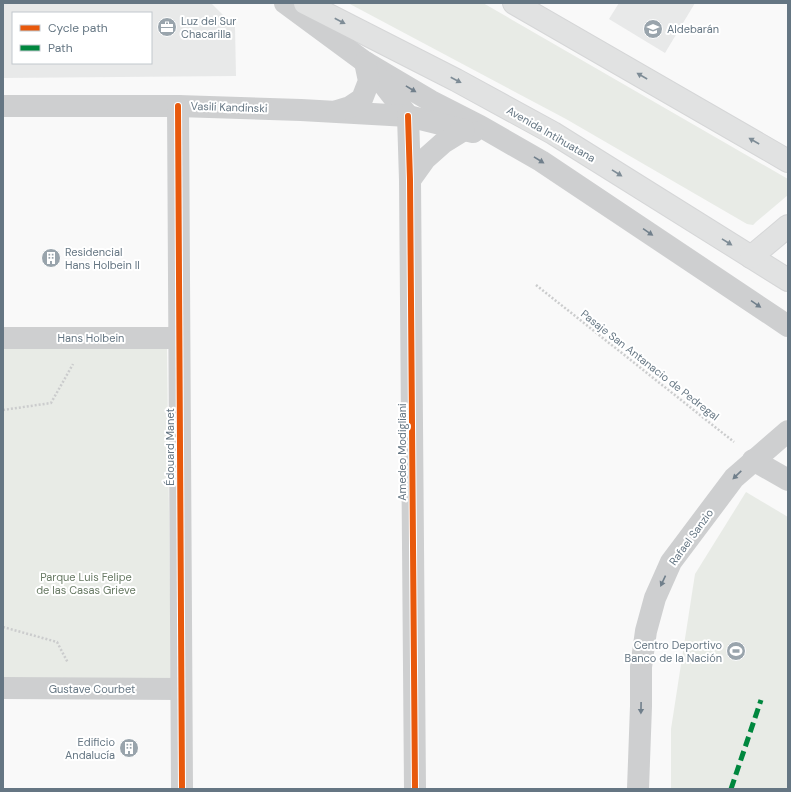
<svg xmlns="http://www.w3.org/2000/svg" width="791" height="792" viewBox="0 0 791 792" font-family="'DM Sans',sans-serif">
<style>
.built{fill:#e8e9e9;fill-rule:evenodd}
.green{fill:#e8ebe6}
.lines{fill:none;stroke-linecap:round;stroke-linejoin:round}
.major-casing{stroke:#d5d6d7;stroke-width:24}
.path{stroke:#cbcccd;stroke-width:2.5;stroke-dasharray:2 2;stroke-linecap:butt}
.minor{stroke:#cecfd0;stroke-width:22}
.major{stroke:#e1e2e2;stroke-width:22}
.quiet{stroke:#00873e;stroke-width:5;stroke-dasharray:10 5;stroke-linecap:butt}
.cycleway-casing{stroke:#fff;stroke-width:8}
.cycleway{stroke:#e8590c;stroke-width:6}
.oneway{fill:#7e8c96}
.oneway2{fill:#707f8b}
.labels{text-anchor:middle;stroke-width:4;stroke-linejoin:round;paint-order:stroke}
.poi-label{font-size:11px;fill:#657683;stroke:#fff;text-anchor:start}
.street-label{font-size:11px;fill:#657683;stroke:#fff}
.park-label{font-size:11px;fill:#687a64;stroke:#fff}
</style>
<rect width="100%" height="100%" fill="#f9f9f9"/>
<!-- built -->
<g class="built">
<path d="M 3,3 L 211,3 L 235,27 L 236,76 L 3,78 ZM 13,13 L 151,13 L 151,63 L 13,63 Z"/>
<path d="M 619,3 L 695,3 L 665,53 L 609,19 Z"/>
</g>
<!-- green -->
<g class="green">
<path d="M 348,3 L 483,3 L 788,179 L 788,195 L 756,222 L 753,225 L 747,224 L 566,119 Z"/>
<path d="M 3,349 L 167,349 L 171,679 L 3,678 Z"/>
<path d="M 746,492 L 788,517 L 788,789 L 671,789 L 671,729 L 695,574 Z"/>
</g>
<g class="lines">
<defs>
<g id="major">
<path d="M 305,3 L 456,80 L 553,133 L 788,280"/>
<path d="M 514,3 L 788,161"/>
<path d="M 751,257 L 788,226"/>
</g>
</defs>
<!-- major casing -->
<use href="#major" class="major-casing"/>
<!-- path -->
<g class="path">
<path d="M 536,285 L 734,442"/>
<path d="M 3,410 L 51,403 L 73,364"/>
<path d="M 3,627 L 57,642 L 68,663"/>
</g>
<!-- minor -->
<g class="minor">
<path d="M 285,3 L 365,62 L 431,101 L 480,126 L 541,161 L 788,326"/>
<path d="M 374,72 L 408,116"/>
<path d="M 3,106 L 178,106 L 301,110 L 408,116 L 473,132"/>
<path d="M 178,106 L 182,789"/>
<path d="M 337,111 L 350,107 L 362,99 L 369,81 L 365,62"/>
<path d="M 408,116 L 410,180 L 415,789"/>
<path d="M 410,180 L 425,159 L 443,143 L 464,130"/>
<path d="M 3,338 L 179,338"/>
<path d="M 753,460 L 788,480"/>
<path d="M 3,688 L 181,689"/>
<path d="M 638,789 L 641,706 L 641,667 L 646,631 L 655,598 L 671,562 L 734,478 L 788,431"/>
</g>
<!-- major -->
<use href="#major" class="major"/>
<!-- quiet -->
<path class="quiet" d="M 731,789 L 761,700"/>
<defs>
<g id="cycleway">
<path d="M 178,106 L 182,789"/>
<path d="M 408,116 L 410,180 L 415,789"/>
</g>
</defs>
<!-- cycleway casing -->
<use href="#cycleway" class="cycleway-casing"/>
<!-- cycleway -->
<use href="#cycleway" class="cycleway"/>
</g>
<!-- one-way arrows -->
<defs><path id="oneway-solid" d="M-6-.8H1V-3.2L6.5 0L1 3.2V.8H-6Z"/></defs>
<g class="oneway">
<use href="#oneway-solid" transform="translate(340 21) rotate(28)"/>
<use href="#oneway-solid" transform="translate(642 76) rotate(-150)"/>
<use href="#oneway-solid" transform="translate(456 80) rotate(28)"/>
<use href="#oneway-solid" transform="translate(754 141) rotate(-150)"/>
<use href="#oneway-solid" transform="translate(617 173) rotate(32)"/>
<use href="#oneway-solid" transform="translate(727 242) rotate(32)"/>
</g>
<g class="oneway2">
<use href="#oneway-solid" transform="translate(411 89) rotate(31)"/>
<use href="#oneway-solid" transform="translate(539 160) rotate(32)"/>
<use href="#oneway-solid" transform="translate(648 232) rotate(34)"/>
<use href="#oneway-solid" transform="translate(756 304) rotate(34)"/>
<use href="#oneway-solid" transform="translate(737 475) rotate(136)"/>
<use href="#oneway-solid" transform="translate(663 581) rotate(115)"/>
<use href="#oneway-solid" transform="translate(641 708) rotate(91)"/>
</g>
<!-- icons -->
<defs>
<symbol id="office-disc" viewBox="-11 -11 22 22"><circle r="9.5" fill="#99a4ac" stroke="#fff"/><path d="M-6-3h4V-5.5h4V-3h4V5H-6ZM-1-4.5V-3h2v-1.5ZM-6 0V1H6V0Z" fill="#fff"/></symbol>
<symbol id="school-disc" viewBox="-11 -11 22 22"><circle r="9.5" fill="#99a4ac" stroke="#fff"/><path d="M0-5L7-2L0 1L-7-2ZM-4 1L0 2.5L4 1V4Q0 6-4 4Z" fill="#fff"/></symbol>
<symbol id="building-disc" viewBox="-11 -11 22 22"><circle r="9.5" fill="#99a4ac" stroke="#fff"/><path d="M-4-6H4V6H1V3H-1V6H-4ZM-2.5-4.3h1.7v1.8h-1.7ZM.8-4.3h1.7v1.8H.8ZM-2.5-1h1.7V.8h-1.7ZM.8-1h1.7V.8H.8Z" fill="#fff"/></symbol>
<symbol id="stadium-disc" viewBox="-11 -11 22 22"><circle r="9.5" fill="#99a4ac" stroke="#fff"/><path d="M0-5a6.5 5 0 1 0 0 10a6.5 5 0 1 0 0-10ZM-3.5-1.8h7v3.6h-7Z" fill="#fff"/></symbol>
</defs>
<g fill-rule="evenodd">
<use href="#office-disc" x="156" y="16" width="22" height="22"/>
<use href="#school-disc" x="642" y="18" width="22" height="22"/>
<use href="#building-disc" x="40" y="247" width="22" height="22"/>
<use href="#stadium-disc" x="725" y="640" width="22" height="22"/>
<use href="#building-disc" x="118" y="737" width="22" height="22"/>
</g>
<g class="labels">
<!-- poi labels -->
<g class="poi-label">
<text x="181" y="25">Luz del Sur<tspan x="181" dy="13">Chacarilla</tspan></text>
<text x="667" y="33">Aldebarán</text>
<text x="65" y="256">Residencial<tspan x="65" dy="13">Hans Holbein II</tspan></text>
<text x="722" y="649" text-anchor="end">Centro Deportivo<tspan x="722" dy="13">Banco de la Nación</tspan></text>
<text x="115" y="746" text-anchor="end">Edificio<tspan x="115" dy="13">Andalucía</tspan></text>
</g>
<!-- street labels -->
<g class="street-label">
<text transform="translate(229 107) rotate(2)" y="4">Vasili Kandinski</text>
<text transform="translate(551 134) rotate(30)" y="4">Avenida Intihuatana</text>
<text x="91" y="342">Hans Holbein</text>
<text transform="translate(650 365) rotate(38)" y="4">Pasaje San Antanacio de Pedregal</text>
<text transform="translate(170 447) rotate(-90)" y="4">Édouard Manet</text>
<text transform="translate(402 452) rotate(-90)" y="4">Amedeo Modigliani</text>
<text transform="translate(691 537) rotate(-54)" y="4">Rafael Sanzio</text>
<text x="92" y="693">Gustave Courbet</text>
</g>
<!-- park labels -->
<g class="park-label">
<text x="86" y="581">Parque Luis Felipe<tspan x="86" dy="13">de las Casas Grieve</tspan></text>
</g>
</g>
<!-- border -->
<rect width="791" height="792" fill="none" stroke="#657683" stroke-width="8"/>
<!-- legend -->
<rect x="12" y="12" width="140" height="52" fill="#ffffff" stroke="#c1c8cd"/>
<rect x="20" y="25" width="20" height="6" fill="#e8590c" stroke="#c1c8cd"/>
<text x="48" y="32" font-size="12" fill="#657683">Cycle path</text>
<rect x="20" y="45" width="20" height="6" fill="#00873e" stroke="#c1c8cd"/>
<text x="48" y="52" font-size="12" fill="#657683">Path</text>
</svg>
